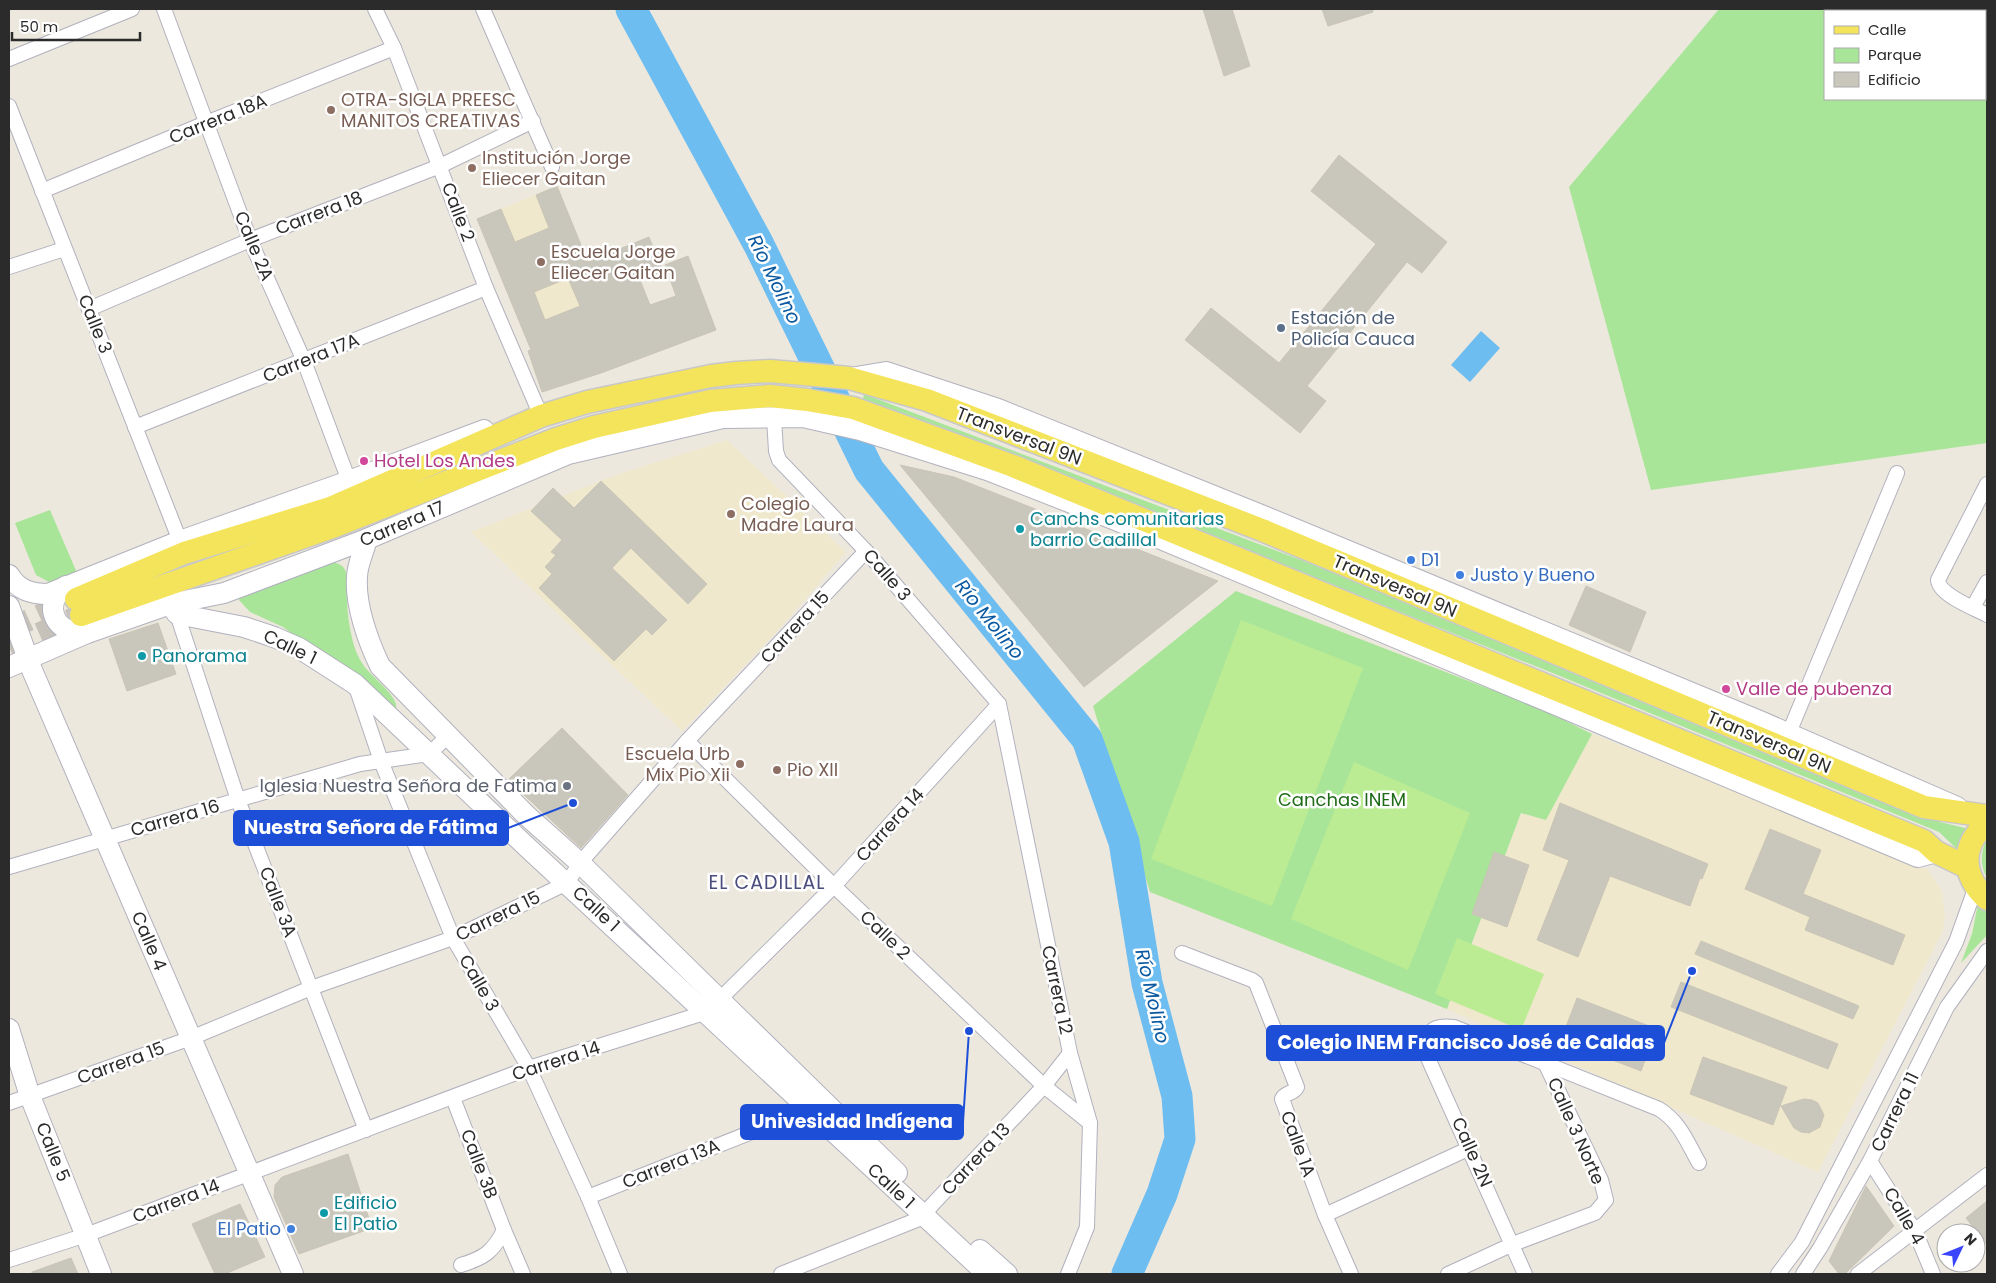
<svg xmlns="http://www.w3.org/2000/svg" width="1996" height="1283" viewBox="0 0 1996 1283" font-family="Poppins,sans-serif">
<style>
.education{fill:#efe8cc}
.airport{fill:#d8d9e6}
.green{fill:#a8e598}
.pitch{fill:#bbec94}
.water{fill:#6ebdf1}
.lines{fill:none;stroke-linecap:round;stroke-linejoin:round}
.river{stroke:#6ebdf1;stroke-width:31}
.building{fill:#c9c6bb;stroke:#c9c5b6;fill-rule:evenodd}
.primary-tunnel{stroke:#c6c2b9;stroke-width:22;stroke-dasharray:22 11;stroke-linecap:butt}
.street-casing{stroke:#b1b1bf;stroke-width:16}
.secondary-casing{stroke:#b1b1bf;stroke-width:22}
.primary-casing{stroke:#c8c8c8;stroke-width:25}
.street{stroke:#fff;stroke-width:14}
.secondary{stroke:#fff;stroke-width:20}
.primary{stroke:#f4e45c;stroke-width:22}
.education-dot{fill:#8d6e63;stroke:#fff;stroke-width:2}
.service-dot{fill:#5c6f8a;stroke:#fff;stroke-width:2}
.hotel-dot{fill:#d1479c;stroke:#fff;stroke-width:2}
.culture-dot{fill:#0f9aa8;stroke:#fff;stroke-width:2}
.shop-dot{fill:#3f7fe0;stroke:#fff;stroke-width:2}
.worship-dot{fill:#6b7280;stroke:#fff;stroke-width:2}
.labels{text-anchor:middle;stroke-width:5;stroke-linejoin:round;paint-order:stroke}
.education-label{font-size:18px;fill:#785e54;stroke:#fff;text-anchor:start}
.street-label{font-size:18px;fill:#2b2b2b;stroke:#fff}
.service-label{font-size:18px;fill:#4e5e75;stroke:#fff;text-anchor:start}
.hotel-label{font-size:18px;fill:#b23c85;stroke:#fff;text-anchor:start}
.culture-label{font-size:18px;fill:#0d838f;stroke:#fff;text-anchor:start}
.shop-label{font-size:18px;fill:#366cbe;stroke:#fff;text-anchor:start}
.worship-label{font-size:18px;fill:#5b616d;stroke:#fff;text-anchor:end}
.park-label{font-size:18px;fill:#1f6b19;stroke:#fff}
.water-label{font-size:19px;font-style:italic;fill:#0a59a0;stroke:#fff}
.neighbourhood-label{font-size:19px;letter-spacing:1px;fill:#4a4d7d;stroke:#fff}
.leader{fill:none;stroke:#1d4ed8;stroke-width:2}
.callout-dot{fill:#1d4ed8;stroke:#fff;stroke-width:2}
.callout{fill:#1d4ed8;stroke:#1d4ed8;stroke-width:2}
.callout-label{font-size:19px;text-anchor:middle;font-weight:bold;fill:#fff}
</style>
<rect width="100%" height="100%" fill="#ede8dd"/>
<!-- education -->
<g class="education">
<path d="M 557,186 L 605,304 L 525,337 L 477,219 Z"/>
<path d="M 727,440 L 846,552 L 780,628 L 682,731 L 471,532 L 616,475 Z"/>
<path d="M 1592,734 L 1928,870 L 1942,891 L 1945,917 L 1942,933 L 1818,1172 L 1447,1009 L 1521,813 L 1546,820 Z"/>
</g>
<!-- airport -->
<path class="airport" d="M 1956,9 L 1987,9 L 1987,85 L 1985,79 L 1985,11 L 1957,11 Z"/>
<!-- green -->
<g class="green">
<path d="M 1719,9 L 1956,9 L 1957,11 L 1825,11 L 1825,99 L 1985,99 L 1985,79 L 1987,85 L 1987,443 L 1651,490 L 1569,187 Z"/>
<path d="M 864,394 L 1343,576 L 1557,661 L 1940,822 L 1969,829 L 1959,851 L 1939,832 L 1555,674 L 1100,492 L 862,404 Z"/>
<path d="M 50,510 L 77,573 L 51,583 L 36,575 L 15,523 Z"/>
<path d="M 330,563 C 335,562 341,564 344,568 C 349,575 346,590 347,599 C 347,611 349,625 352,638 C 354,647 358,658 364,666 C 371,676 399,697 396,708 L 392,709 L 302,641 L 283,627 L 250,612 L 239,600 L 240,597 Z"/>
<path d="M 1236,591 L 1544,710 L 1592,734 L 1546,820 L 1521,813 L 1447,1009 L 1150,892 L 1093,706 Z"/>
<path d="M 1987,839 L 1987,878 C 1980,866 1980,852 1987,839 Z"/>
<path d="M 1978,904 L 1987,910 L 1987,935 L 1961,963 L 1972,934 Z"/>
</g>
<!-- pitch -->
<g class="pitch">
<path d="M 1241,620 L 1363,668 L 1272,906 L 1151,859 Z"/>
<path d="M 1354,762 L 1470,813 L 1408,970 L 1291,919 Z"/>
<path d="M 1457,938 L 1544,974 L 1521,1030 L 1435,994 Z"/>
</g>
<!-- water -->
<path class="water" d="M 1481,331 L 1500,348 L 1470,382 L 1451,365 Z"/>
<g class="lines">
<!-- river -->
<path class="river" d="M 631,9 L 759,245 L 869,470 L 1087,739 L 1124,842 L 1147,983 L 1177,1096 L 1180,1139 L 1162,1194 L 1127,1274"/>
</g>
<!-- building -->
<g class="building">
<path d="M 1203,9 L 1232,9 L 1250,66 L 1224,76 Z"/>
<path d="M 1322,9 L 1373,9 L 1373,12 L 1328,26 Z"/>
<path d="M 1339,155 L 1447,242 L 1422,273 L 1407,262 L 1307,386 L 1326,401 L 1300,433 L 1185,340 L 1211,308 L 1279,363 L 1376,244 L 1311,191 Z"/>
<path d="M 557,186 L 588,262 L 649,237 L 663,271 L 640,280 L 650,305 L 676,296 L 665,265 L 688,256 L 716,330 L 601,373 L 542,392 L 528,351 L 531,350 L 477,219 L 501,209 L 515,242 L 549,228 L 536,195 ZM 568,278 L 580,306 L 545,320 L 534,292 Z"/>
<path d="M 900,465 L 954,477 L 1218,581 L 1084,687 Z"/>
<path d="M 601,481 L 707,584 L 688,604 L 631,548 L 612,568 L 667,620 L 652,635 L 646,629 L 614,661 L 539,588 L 552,574 L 545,567 L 556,555 L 551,552 L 562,540 L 531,511 L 553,488 L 574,508 Z"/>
<path d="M 1586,586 L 1646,612 L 1630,652 L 1569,625 Z"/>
<path d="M 158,623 L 176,674 L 127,691 L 109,639 Z"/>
<path d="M 562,728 L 628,795 L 581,848 L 508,780 Z"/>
<path d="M 1560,803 L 1708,864 L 1702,879 L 1700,878 L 1690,906 L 1610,876 L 1578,957 L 1537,940 L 1569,860 L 1543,850 Z"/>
<path d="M 1770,829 L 1821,850 L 1803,894 L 1905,935 L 1893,965 L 1805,930 L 1810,917 L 1745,889 Z"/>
<path d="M 1494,852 L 1529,865 L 1507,927 L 1472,914 Z"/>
<path d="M 1701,941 L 1859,1006 L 1853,1019 L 1695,954 Z"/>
<path d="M 1681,982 L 1838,1044 L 1828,1069 L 1671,1007 Z"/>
<path d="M 1577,998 L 1657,1029 L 1641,1071 L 1561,1040 Z"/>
<path d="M 1703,1057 L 1787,1087 L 1773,1125 L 1690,1094 Z"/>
<path d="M 1804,1099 L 1812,1100 L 1818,1103 L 1824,1115 L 1820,1127 L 1809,1133 L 1801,1132 L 1794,1128 L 1781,1106 Z"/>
<path d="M 348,1154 L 372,1228 L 299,1254 L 274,1197 L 275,1185 L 282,1177 Z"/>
<path d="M 1866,1186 L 1894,1226 L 1845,1274 L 1839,1274 L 1829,1261 Z"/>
<path d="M 1987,1201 L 1987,1245 L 1966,1218 Z"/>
<path d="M 240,1204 L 265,1257 L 225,1274 L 215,1274 L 192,1224 Z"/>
<path d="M 71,1258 L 78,1274 L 32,1274 L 32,1272 Z"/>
</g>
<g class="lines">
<!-- primary-tunnel -->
<g class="primary-tunnel">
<path d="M 9,629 L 76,599"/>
<path d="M 9,647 L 81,615"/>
</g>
<defs>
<g id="street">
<path d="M 164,9 L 250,240 L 304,361 L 349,481"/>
<path d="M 375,9 L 394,48 L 486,288 L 541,416"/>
<path d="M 483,9 L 552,167"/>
<path d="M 9,59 L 132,9"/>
<path d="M 9,106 L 180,541"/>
<path d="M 42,191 L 206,123 L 394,48"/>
<path d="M 9,267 L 64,249"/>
<path d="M 89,309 L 250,240 L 440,166 L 533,121"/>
<path d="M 774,418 L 776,451 L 779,460 L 866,551 L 999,704 L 1070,1053 L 1090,1123 L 1087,1227 L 1068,1274"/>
<path d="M 135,427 L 486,288"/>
<path d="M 1987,484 L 1938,580 C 1939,595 1974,608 1987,615"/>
<path d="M 1973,607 L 1987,582"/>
<path d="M 177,614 L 238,800 L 366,1130"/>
<path d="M 356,687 L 381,761 L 453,938 L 529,1068 L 588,1197 L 620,1274"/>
<path d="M 1786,740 L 1897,473"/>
<path d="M 687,741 L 834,886 L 1044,1086 L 1090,1123"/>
<path d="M 9,867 L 360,764 L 429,754 L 448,736"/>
<path d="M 1182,953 L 1252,980 L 1256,983 L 1297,1087 C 1294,1094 1285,1092 1282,1099 L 1325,1215 L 1351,1274"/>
<path d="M 453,1098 L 504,1230 L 523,1274"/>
<path d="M 9,1103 L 191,1038 L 311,988 L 453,938 L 567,883 L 580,863 L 687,741 L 866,551"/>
<path d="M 1870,1161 L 1915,1231 L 1933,1274"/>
<path d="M 588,1197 L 815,1107"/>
<path d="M 1325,1215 L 1470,1148"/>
<path d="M 9,1260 L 86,1235 L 529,1068 L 707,1012 L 834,886 L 999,704"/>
<path d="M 461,1265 C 484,1258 493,1252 504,1230"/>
<path d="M 781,1274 L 924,1217 L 931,1206 L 1044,1086 L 1070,1053"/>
<path d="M 1448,1274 L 1513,1244 L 1595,1213 L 1606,1200 L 1601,1180 L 1545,1063"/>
<path d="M 1525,1274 L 1427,1056 C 1426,1033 1429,1024 1454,1027 L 1659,1109 C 1680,1122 1687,1142 1699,1163"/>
<path d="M 1778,1274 L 1802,1242 L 1956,942 L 1976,886"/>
<path d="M 1803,1274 L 1820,1248 L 1870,1161 L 1947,1007 L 1987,951"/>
<path d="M 1858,1274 L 1987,1175"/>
</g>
<g id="secondary">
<path d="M 850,378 L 886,372 L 998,409 L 1266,517 L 1762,722 L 1957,807"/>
<path d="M 367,539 C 364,551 357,565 357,577 C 355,605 368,641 380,666 L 526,815 L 580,863 L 897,1173"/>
<path d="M 9,575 C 18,590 31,594 48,594 L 180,541 L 349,481 L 484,430"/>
<path d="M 66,586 C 40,605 56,636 87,633"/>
<path d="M 170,604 L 177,614 L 244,627 L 274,637 L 299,648 L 355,684 L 528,848 L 987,1274"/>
<path d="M 9,606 L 32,670 L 293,1274"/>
<path d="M 9,667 L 87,633 L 170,604 L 224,593 L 367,539 L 568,454 L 723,418 L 803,417 L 860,430 L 987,470 L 1118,521 L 1918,857 L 1936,852"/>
<path d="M 9,1029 L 30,1096 L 101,1274"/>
<path d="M 980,1250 L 1007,1274"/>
</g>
<g id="primary">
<path d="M 76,599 L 184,553 L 330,508 L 541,416 L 587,402 L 711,376 L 736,373 L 770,371 L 849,378 L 927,400 L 1262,530 L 1924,807 L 1987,816"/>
<path d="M 81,615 L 335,526 L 556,439 L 594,427 L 710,401 L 770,396 L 807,400 L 853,408 L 1013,466 L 1924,841 L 1936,852 L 1967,867"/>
<path d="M 1987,823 C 1960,846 1962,876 1987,899"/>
</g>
</defs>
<!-- street casing -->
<use href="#street" class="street-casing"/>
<!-- secondary casing -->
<use href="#secondary" class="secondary-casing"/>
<!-- primary casing -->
<use href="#primary" class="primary-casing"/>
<!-- street -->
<use href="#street" class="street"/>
<!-- secondary -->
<use href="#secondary" class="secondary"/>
<!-- primary -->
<use href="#primary" class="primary"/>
</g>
<!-- markers -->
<g class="education-dot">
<circle cx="331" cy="110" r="5"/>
<circle cx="472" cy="168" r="5"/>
<circle cx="541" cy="262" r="5"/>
<circle cx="731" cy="514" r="5"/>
<circle cx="740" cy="764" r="5"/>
<circle cx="777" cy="770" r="5"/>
</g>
<circle class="service-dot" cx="1281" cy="328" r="5"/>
<g class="hotel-dot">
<circle cx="364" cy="461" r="5"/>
<circle cx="1726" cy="689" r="5"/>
</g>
<g class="culture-dot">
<circle cx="1020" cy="529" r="5"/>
<circle cx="142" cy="656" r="5"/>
<circle cx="324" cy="1213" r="5"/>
</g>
<g class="shop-dot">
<circle cx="1411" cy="560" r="5"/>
<circle cx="1460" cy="575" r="5"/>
<circle cx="291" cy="1229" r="5"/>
</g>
<circle class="worship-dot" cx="567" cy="786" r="5"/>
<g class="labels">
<!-- education labels -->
<g class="education-label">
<text x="341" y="106">OTRA-SIGLA PREESC<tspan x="341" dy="21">MANITOS CREATIVAS</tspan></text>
<text x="482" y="164">Institución Jorge<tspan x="482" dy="21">Eliecer Gaitan</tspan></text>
<text x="551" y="258">Escuela Jorge<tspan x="551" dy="21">Eliecer Gaitan</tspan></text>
<text x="741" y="510">Colegio<tspan x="741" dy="21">Madre Laura</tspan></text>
<text x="730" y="760" text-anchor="end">Escuela Urb<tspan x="730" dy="21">Mix Pio Xii</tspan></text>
<text x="787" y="776">Pio XII</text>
</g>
<!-- street labels -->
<g class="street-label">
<text transform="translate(218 119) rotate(-22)" y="6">Carrera 18A</text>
<text transform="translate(458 212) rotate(69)" y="6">Calle 2</text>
<text transform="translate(319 213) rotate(-21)" y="6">Carrera 18</text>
<text transform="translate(254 246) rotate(67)" y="6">Calle 2A</text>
<text transform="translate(95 324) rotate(68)" y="6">Calle 3</text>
<text transform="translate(311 358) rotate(-22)" y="6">Carrera 17A</text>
<text transform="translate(1019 436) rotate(21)" y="6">Transversal 9N</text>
<text transform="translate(402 524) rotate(-23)" y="6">Carrera 17</text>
<text transform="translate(887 575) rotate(49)" y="6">Calle 3</text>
<text transform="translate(1395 586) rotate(23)" y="6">Transversal 9N</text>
<text transform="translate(795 627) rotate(-47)" y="6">Carrera 15</text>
<text transform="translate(290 647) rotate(26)" y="6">Calle 1</text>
<text transform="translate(1769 742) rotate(23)" y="6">Transversal 9N</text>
<text transform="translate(175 818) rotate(-16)" y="6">Carrera 16</text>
<text transform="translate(890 825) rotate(-48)" y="6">Carrera 14</text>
<text transform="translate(278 902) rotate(69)" y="6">Calle 3A</text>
<text transform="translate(596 909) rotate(43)" y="6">Calle 1</text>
<text transform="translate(498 916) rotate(-26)" y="6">Carrera 15</text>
<text transform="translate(885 935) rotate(44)" y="6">Calle 2</text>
<text transform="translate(149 941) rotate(67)" y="6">Calle 4</text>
<text transform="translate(479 983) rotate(60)" y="6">Calle 3</text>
<text transform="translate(1057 990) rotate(78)" y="6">Carrera 12</text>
<text transform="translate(556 1061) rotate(-18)" y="6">Carrera 14</text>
<text transform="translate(121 1063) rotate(-20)" y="6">Carrera 15</text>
<text transform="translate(1895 1112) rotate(-64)" y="6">Carrera 11</text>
<text transform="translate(1576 1131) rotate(66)" y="6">Calle 3 Norte</text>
<text transform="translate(1298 1144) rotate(70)" y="6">Calle 1A</text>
<text transform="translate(53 1152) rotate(68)" y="6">Calle 5</text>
<text transform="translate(1472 1152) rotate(66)" y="6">Calle 2N</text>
<text transform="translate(976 1159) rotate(-47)" y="6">Carrera 13</text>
<text transform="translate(479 1164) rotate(69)" y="6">Calle 3B</text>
<text transform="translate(671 1164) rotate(-22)" y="6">Carrera 13A</text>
<text transform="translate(891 1186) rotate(43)" y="6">Calle 1</text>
<text transform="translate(176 1201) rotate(-21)" y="6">Carrera 14</text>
<text transform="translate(1904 1216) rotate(60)" y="6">Calle 4</text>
</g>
<!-- service labels -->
<g class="service-label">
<text x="1291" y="324">Estación de<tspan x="1291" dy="21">Policía Cauca</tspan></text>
</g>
<!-- hotel labels -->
<g class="hotel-label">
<text x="374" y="467">Hotel Los Andes</text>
<text x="1736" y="695">Valle de pubenza</text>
</g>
<!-- culture labels -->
<g class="culture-label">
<text x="1030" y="525">Canchs comunitarias<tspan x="1030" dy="21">barrio Cadillal</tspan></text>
<text x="152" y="662">Panorama</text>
<text x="334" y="1209">Edificio<tspan x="334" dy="21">El Patio</tspan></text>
</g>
<!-- shop labels -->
<g class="shop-label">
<text x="1421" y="566">D1</text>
<text x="1470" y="581">Justo y Bueno</text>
<text x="281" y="1235" text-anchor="end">El Patio</text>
</g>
<!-- worship labels -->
<g class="worship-label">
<text x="557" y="792">Iglesia Nuestra Señora de Fatima</text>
</g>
<!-- park labels -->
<g class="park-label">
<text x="1342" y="806">Canchas INEM</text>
</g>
<!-- water labels -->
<g class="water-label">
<text transform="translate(775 279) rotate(64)" y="7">Río Molino</text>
<text transform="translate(990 619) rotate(51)" y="7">Río Molino</text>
<text transform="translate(1153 996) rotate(77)" y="7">Río Molino</text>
</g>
<!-- neighbourhood labels -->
<g class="neighbourhood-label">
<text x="767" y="889">EL CADILLAL</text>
</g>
</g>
<!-- callouts -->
<path class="leader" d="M573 803L508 828M1692 971L1664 1043M969 1031L963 1122"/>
<g class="callout-dot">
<circle cx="573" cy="803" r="5"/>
<circle cx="1692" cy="971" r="5"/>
<circle cx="969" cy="1031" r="5"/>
</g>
<g class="callout">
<rect x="234" y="811" width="274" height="34" rx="5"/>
<rect x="1267" y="1026" width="397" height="34" rx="5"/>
<rect x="741" y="1105" width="222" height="34" rx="5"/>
</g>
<g class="callout-label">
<text x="371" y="834">Nuestra Señora de Fátima</text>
<text x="1466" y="1049">Colegio INEM Francisco José de Caldas</text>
<text x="852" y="1128">Univesidad Indígena</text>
</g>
<!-- border -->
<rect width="1996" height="1283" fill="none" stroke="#2b2b2b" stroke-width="20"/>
<!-- legend -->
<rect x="1824" y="10" width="162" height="90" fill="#ffffff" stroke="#aaaaaa"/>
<rect x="1834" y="26" width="25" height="8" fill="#f4e45c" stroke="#aaaaaa"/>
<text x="1868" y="35" font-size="15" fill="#2b2b2b">Calle</text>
<rect x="1834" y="48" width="25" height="15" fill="#a8e598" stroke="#aaaaaa"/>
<text x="1868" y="60" font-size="15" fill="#2b2b2b">Parque</text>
<rect x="1834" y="72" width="25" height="15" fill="#c9c6bb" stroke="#aaaaaa"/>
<text x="1868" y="85" font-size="15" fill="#2b2b2b">Edificio</text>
<!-- north arrow -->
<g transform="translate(1961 1248) rotate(47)"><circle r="24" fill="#ffffff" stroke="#aaaaaa"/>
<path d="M0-4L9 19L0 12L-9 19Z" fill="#3a45fe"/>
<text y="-8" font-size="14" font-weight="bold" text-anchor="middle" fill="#2b2b2b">N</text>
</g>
<!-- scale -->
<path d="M12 32v8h128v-8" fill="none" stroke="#2b2b2b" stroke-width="2.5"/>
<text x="20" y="32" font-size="15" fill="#2b2b2b" stroke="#ffffff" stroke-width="4" paint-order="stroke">50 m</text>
</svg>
